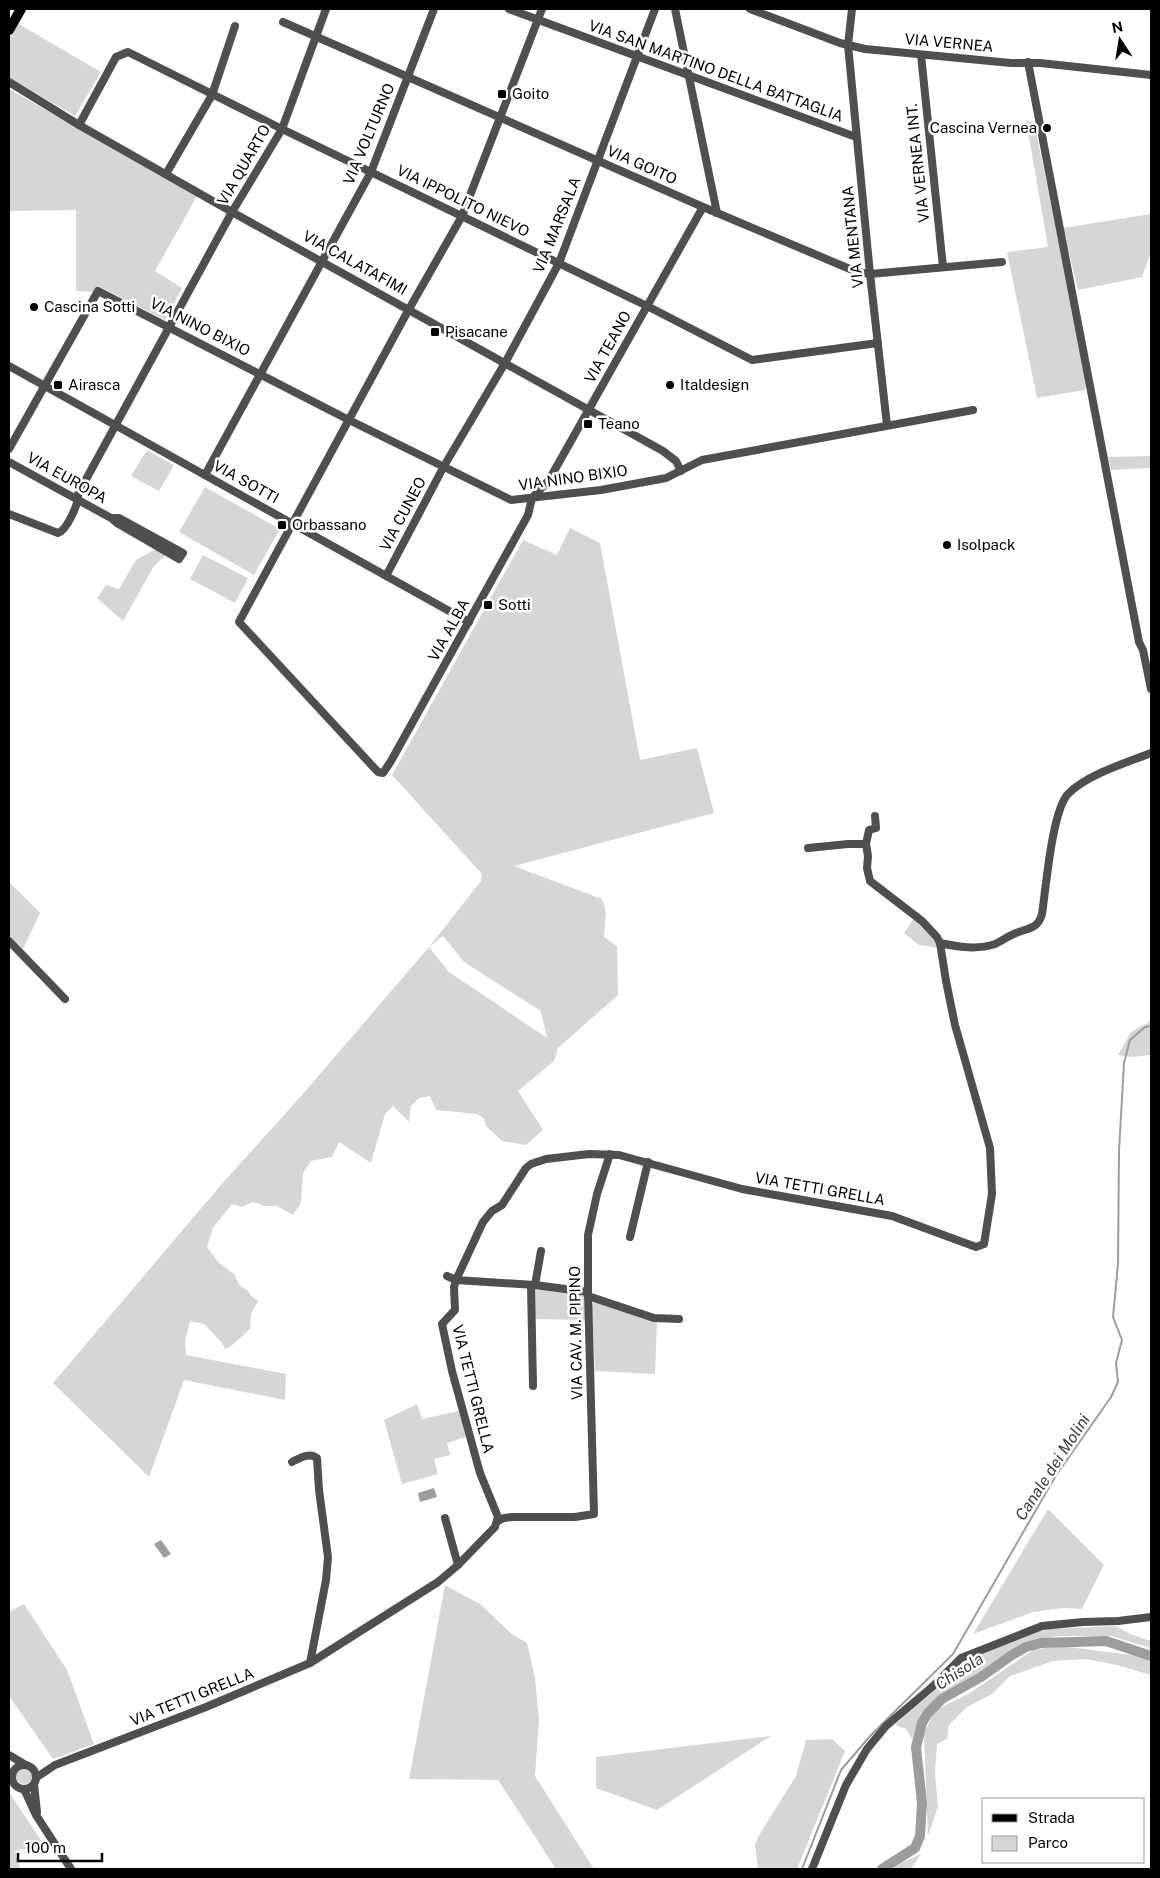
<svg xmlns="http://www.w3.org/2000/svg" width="1160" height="1878" viewBox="0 0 1160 1878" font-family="'Public Sans',sans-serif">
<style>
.green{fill:#d6d6d6;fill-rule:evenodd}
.water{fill:#9d9d9d}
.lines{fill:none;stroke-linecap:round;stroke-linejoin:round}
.stream{stroke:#9d9d9d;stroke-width:2}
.river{stroke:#9d9d9d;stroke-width:10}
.minor{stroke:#4f4f4f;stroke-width:8}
.major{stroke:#000;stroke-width:10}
.poi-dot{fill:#000;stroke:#fff;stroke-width:2}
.labels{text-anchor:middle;stroke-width:5;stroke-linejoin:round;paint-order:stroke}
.street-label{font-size:15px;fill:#000;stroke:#fff}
.poi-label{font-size:15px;fill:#000;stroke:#fff;text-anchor:start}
.water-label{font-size:16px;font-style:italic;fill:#3e3e3e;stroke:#fff}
</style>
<rect width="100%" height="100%" fill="#fff"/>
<!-- green -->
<g class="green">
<path d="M 17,23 L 101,72 L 75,116 L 9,78 L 9,40 Z"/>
<path d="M 9,89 L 197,196 L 155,271 L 182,288 L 165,320 L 98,286 L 94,292 L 76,291 L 76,210 L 9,211 Z"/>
<path d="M 1026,120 L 1034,122 L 1087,376 L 1085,390 L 1037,398 L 1007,252 L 1048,247 Z"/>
<path d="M 1151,214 L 1151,252 L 1142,277 L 1078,290 L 1063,228 Z"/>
<path d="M 147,450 L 174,465 L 159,491 L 131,476 Z"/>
<path d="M 1151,456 L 1151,468 L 1111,470 L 1108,457 Z"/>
<path d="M 205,487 L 280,529 L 254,575 L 179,532 Z"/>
<path d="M 570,528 L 600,543 L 640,760 L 697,748 L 714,813 L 514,866 L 602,899 L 606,911 L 604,937 L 617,946 L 618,995 L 558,1048 L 554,1061 L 518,1091 L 543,1130 L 526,1145 L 502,1141 L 486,1126 L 484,1118 L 477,1114 L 436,1110 L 430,1096 L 419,1098 L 411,1106 L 409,1122 L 393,1106 L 385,1114 L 371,1163 L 339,1142 L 332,1157 L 311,1161 L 303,1173 L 301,1203 L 293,1215 L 277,1206 L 264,1206 L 253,1202 L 242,1207 L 232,1204 L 213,1228 L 207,1247 L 219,1263 L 234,1274 L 240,1286 L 247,1290 L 252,1297 L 258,1301 L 251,1314 L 250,1329 L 230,1347 L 225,1349 L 222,1343 L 204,1324 L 190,1321 L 185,1342 L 186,1355 L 286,1374 L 285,1400 L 184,1380 L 149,1477 L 53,1383 L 220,1186 L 302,1095 L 429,947 L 481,881 L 482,874 L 392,775 L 523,540 L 557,555 ZM 443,936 L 464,962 L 541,1011 L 547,1038 L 449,972 L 429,947 Z"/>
<path d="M 156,549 L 166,555 L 154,566 L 123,621 L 97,598 L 106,585 L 119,589 L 136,560 Z"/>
<path d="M 203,555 L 248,578 L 235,603 L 190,579 Z"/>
<path d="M 9,882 L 40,913 L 23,949 L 9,935 Z"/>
<path d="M 914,918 L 936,940 L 940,948 L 919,945 L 904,933 Z"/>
<path d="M 1151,1018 L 1150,1055 L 1132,1057 L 1118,1055 L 1131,1032 L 1149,1022 Z"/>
<path d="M 535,1289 L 586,1293 L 585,1320 L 534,1319 Z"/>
<path d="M 594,1301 L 657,1322 L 655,1374 L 595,1371 L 592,1307 Z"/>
<path d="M 417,1404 L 422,1419 L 459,1411 L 466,1437 L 447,1443 L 450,1455 L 434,1459 L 438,1474 L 402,1484 L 384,1420 Z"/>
<path d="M 1048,1509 L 1104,1565 L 1082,1609 L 1064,1608 L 1033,1612 L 973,1634 Z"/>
<path d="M 445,1585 L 480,1604 L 513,1635 L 527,1643 L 535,1678 L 539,1720 L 535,1776 L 594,1869 L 556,1869 L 498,1780 L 409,1779 Z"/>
<path d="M 24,1604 L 67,1670 L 94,1744 L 53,1759 L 9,1696 L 9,1612 Z"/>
<path d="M 1116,1626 L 1130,1634 L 1151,1641 L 1151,1648 L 1111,1636 L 1057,1636 L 1024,1645 L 940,1696 L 921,1713 L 912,1739 L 906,1729 L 895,1725 L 911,1710 L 932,1693 L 954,1669 L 976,1655 L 1022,1636 L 1047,1629 Z"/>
<path d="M 1060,1646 L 1132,1655 L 1151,1661 L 1151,1675 L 1117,1665 L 1086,1659 L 1053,1661 L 1010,1676 L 992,1694 L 967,1707 L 949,1725 L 947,1739 L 937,1744 L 935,1772 L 938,1807 L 928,1836 L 924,1734 L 934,1711 L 968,1694 L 1033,1650 Z"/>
<path d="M 771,1736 L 657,1810 L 596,1788 L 596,1757 Z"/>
<path d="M 832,1739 L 845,1751 L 797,1869 L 758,1869 L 755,1845 L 758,1837 L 796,1776 L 806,1740 Z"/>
<circle cx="24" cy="1776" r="8"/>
<path d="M 9,1792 L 44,1845 L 15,1851 L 20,1869 L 9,1869 Z"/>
<path d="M 921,1854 L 911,1869 L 892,1869 L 903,1862 Z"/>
</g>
<!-- water -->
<g class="water">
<path d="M 434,1488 L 437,1497 L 420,1502 L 418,1493 Z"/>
<path d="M 161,1540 L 171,1554 L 164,1558 L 154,1544 Z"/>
</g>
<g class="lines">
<!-- stream -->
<path class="stream" d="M 802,1869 L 841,1770 L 871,1735 L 953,1654 L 1055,1477 L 1111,1397 L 1118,1382 L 1116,1363 L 1122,1340 L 1113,1317 L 1118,1264 L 1119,1151 L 1124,1063 L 1130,1040 L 1145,1027 L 1151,1026"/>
<!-- river -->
<path class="river" d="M 882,1869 L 915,1848 L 920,1836 L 922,1803 L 916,1747 L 922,1723 L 927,1714 L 942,1699 L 981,1677 L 1012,1655 L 1026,1647 L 1041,1643 L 1106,1641 L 1151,1656"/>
<!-- minor -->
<g class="minor">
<path d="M 509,9 L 856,137"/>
<path d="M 542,9 L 462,216 L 409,309 L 239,622 L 378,772 L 383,773 L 391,761 L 528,515 L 532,498 L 549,480 L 703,207"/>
<path d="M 675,9 L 717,213"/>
<path d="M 750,9 L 840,43 L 865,49 L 1011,63 L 1040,63 L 1151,75"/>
<path d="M 852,9 L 848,45 L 870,274 L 887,425"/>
<path d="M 283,22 L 703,207 L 857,272 L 870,274 L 1002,262"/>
<path d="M 921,55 L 943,267"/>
<path d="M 1028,62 L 1139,642 L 1143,650 L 1151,689"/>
<path d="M 9,82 L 79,125 L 232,212 L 663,451 L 676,461 L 681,471"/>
<path d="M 79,125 L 116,57 L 128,52 L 282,129 L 647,306 L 752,360 L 878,343"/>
<path d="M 166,174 L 212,95 L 235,26"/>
<path d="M 9,366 L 469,622"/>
<path d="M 9,449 L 98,291 L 349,420 L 511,500 L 601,490 L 666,478 L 702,460 L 973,410"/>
<path d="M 9,462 L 111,518 L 117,523 L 179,559 L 183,553 L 119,518 L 111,518"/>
<path d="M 205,475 L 371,172 L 434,9"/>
<path d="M 9,514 L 58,533 C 67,530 79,503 78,494 L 232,212 L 282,129 L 326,9"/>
<path d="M 386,576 L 444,466 L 505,363 L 559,263 L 655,9"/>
<path d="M 808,848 L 848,844 L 866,844"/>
<path d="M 9,941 L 65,999"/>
<path d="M 940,943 C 958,947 977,950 995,944 C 1002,941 1008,936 1016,933 C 1028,928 1038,929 1042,914 C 1046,888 1052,811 1068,794 C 1088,774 1126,763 1151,753"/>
<path d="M 630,1237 L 648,1162"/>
<path d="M 447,1276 L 456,1280 L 535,1285 L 588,1292"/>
<path d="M 531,1285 L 533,1386"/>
<path d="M 535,1285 L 541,1251"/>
<path d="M 588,1296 L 654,1318 L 679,1319"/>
<path d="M 292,1462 C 300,1458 309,1452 317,1458 L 319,1490 L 328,1557 L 326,1580 L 310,1663"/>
<path d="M 445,1518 L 458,1565"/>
<path d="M 498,1521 L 504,1518 L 513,1517 L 575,1517 L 594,1514 L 588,1292 L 588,1235 L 597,1194 L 610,1154"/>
<path d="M 9,1755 L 24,1764"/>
<circle cx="24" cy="1777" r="12"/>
<path d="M 37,1777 L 55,1765 L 206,1707 L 310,1663 L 438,1582 L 458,1565 L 495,1527 L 498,1517 L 480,1473 L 452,1371 L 442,1324 L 455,1310 L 454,1287 L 456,1280 L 483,1222 L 492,1211 L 502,1205 L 526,1168 L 531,1164 L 546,1159 L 589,1154 L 619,1155 L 742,1189 L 892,1216 L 976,1247 L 984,1244 L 992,1194 L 990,1148 L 955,1025 L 946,981 L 940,943 L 937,937 L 922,921 L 870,881 L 867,868 L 868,856 L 866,844 L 869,830 L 876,828 L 875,816"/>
<path d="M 34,1784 L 37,1812"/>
<path d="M 24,1789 L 36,1815 L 71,1869"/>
<path d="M 812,1869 L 846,1785 L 867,1749 L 886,1726 L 932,1687 L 961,1658 L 1042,1626 L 1083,1622 L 1118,1621 L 1151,1617"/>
</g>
<!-- major -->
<path class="major" d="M 9,30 L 21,9"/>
</g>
<!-- markers -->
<g class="poi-dot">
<rect x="497" y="89" width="10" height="10" rx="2.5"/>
<circle cx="1047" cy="128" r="5"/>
<circle cx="34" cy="307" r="5"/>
<rect x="430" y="327" width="10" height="10" rx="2.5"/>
<rect x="53" y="380" width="10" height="10" rx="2.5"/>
<circle cx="670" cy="385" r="5"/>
<rect x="583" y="419" width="10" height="10" rx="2.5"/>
<rect x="277" y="520" width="10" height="10" rx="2.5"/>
<circle cx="947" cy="545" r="5"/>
<rect x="483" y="600" width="10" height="10" rx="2.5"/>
</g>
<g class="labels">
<!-- street labels -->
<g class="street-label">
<text transform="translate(949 43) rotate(5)" y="5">VIA VERNEA</text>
<text transform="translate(716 71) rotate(20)" y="5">VIA SAN MARTINO DELLA BATTAGLIA</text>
<text transform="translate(369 134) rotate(-67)" y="5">VIA VOLTURNO</text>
<text transform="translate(918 163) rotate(-96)" y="5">VIA VERNEA INT.</text>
<text transform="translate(244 165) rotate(-60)" y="5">VIA QUARTO</text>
<text transform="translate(642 165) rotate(24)" y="5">VIA GOITO</text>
<text transform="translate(463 201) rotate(26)" y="5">VIA IPPOLITO NIEVO</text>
<text transform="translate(557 225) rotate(-68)" y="5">VIA MARSALA</text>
<text transform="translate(853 237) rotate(-96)" y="5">VIA MENTANA</text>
<text transform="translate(355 263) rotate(29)" y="5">VIA CALATAFIMI</text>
<text transform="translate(200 327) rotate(27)" y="5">VIA NINO BIXIO</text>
<text transform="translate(608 347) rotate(-61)" y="5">VIA TEANO</text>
<text transform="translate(67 478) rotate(29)" y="5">VIA EUROPA</text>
<text transform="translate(573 478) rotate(-8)" y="5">VIA NINO BIXIO</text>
<text transform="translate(246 482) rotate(29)" y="5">VIA SOTTI</text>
<text transform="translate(403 514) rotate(-62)" y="5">VIA CUNEO</text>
<text transform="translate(449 630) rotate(-61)" y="5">VIA ALBA</text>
<text transform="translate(820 1189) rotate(10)" y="5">VIA TETTI GRELLA</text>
<text transform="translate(576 1333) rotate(-91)" y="5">VIA CAV. M. PIPINO</text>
<text transform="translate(473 1389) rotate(76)" y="5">VIA TETTI GRELLA</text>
<text transform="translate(192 1697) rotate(-22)" y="5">VIA TETTI GRELLA</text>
</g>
<!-- poi labels -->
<g class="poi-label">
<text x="512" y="99">Goito</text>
<text x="1037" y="133" text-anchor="end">Cascina Vernea</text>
<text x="44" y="312">Cascina Sotti</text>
<text x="445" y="337">Pisacane</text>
<text x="68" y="390">Airasca</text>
<text x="680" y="390">Italdesign</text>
<text x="598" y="429">Teano</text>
<text x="292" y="530">Orbassano</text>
<text x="957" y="550">Isolpack</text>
<text x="498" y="610">Sotti</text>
</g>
<!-- water labels -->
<g class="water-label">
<text transform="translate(1052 1467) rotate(-57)" y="6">Canale dei Molini</text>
<text transform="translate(959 1671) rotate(-33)" y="6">Chisola</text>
</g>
</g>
<!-- border -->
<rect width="1160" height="1878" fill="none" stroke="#000000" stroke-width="20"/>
<!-- legend -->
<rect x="982" y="1798" width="162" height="65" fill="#ffffff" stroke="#999999"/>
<rect x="992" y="1814" width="25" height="8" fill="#000000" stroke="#999999"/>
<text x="1028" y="1823" font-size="15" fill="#000000">Strada</text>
<rect x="992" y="1836" width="25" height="15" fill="#d6d6d6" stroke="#999999"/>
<text x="1028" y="1848" font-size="15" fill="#000000">Parco</text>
<!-- north arrow -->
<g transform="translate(1120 40) rotate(348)" stroke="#ffffff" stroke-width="4" paint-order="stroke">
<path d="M0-4L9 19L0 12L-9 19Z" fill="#000000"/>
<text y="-8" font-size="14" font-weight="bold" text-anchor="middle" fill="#000000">N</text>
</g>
<!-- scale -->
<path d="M18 1853v8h84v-8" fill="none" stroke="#000000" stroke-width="2.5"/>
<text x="25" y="1853" font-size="15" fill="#000000" stroke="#ffffff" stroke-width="4" paint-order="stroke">100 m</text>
</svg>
